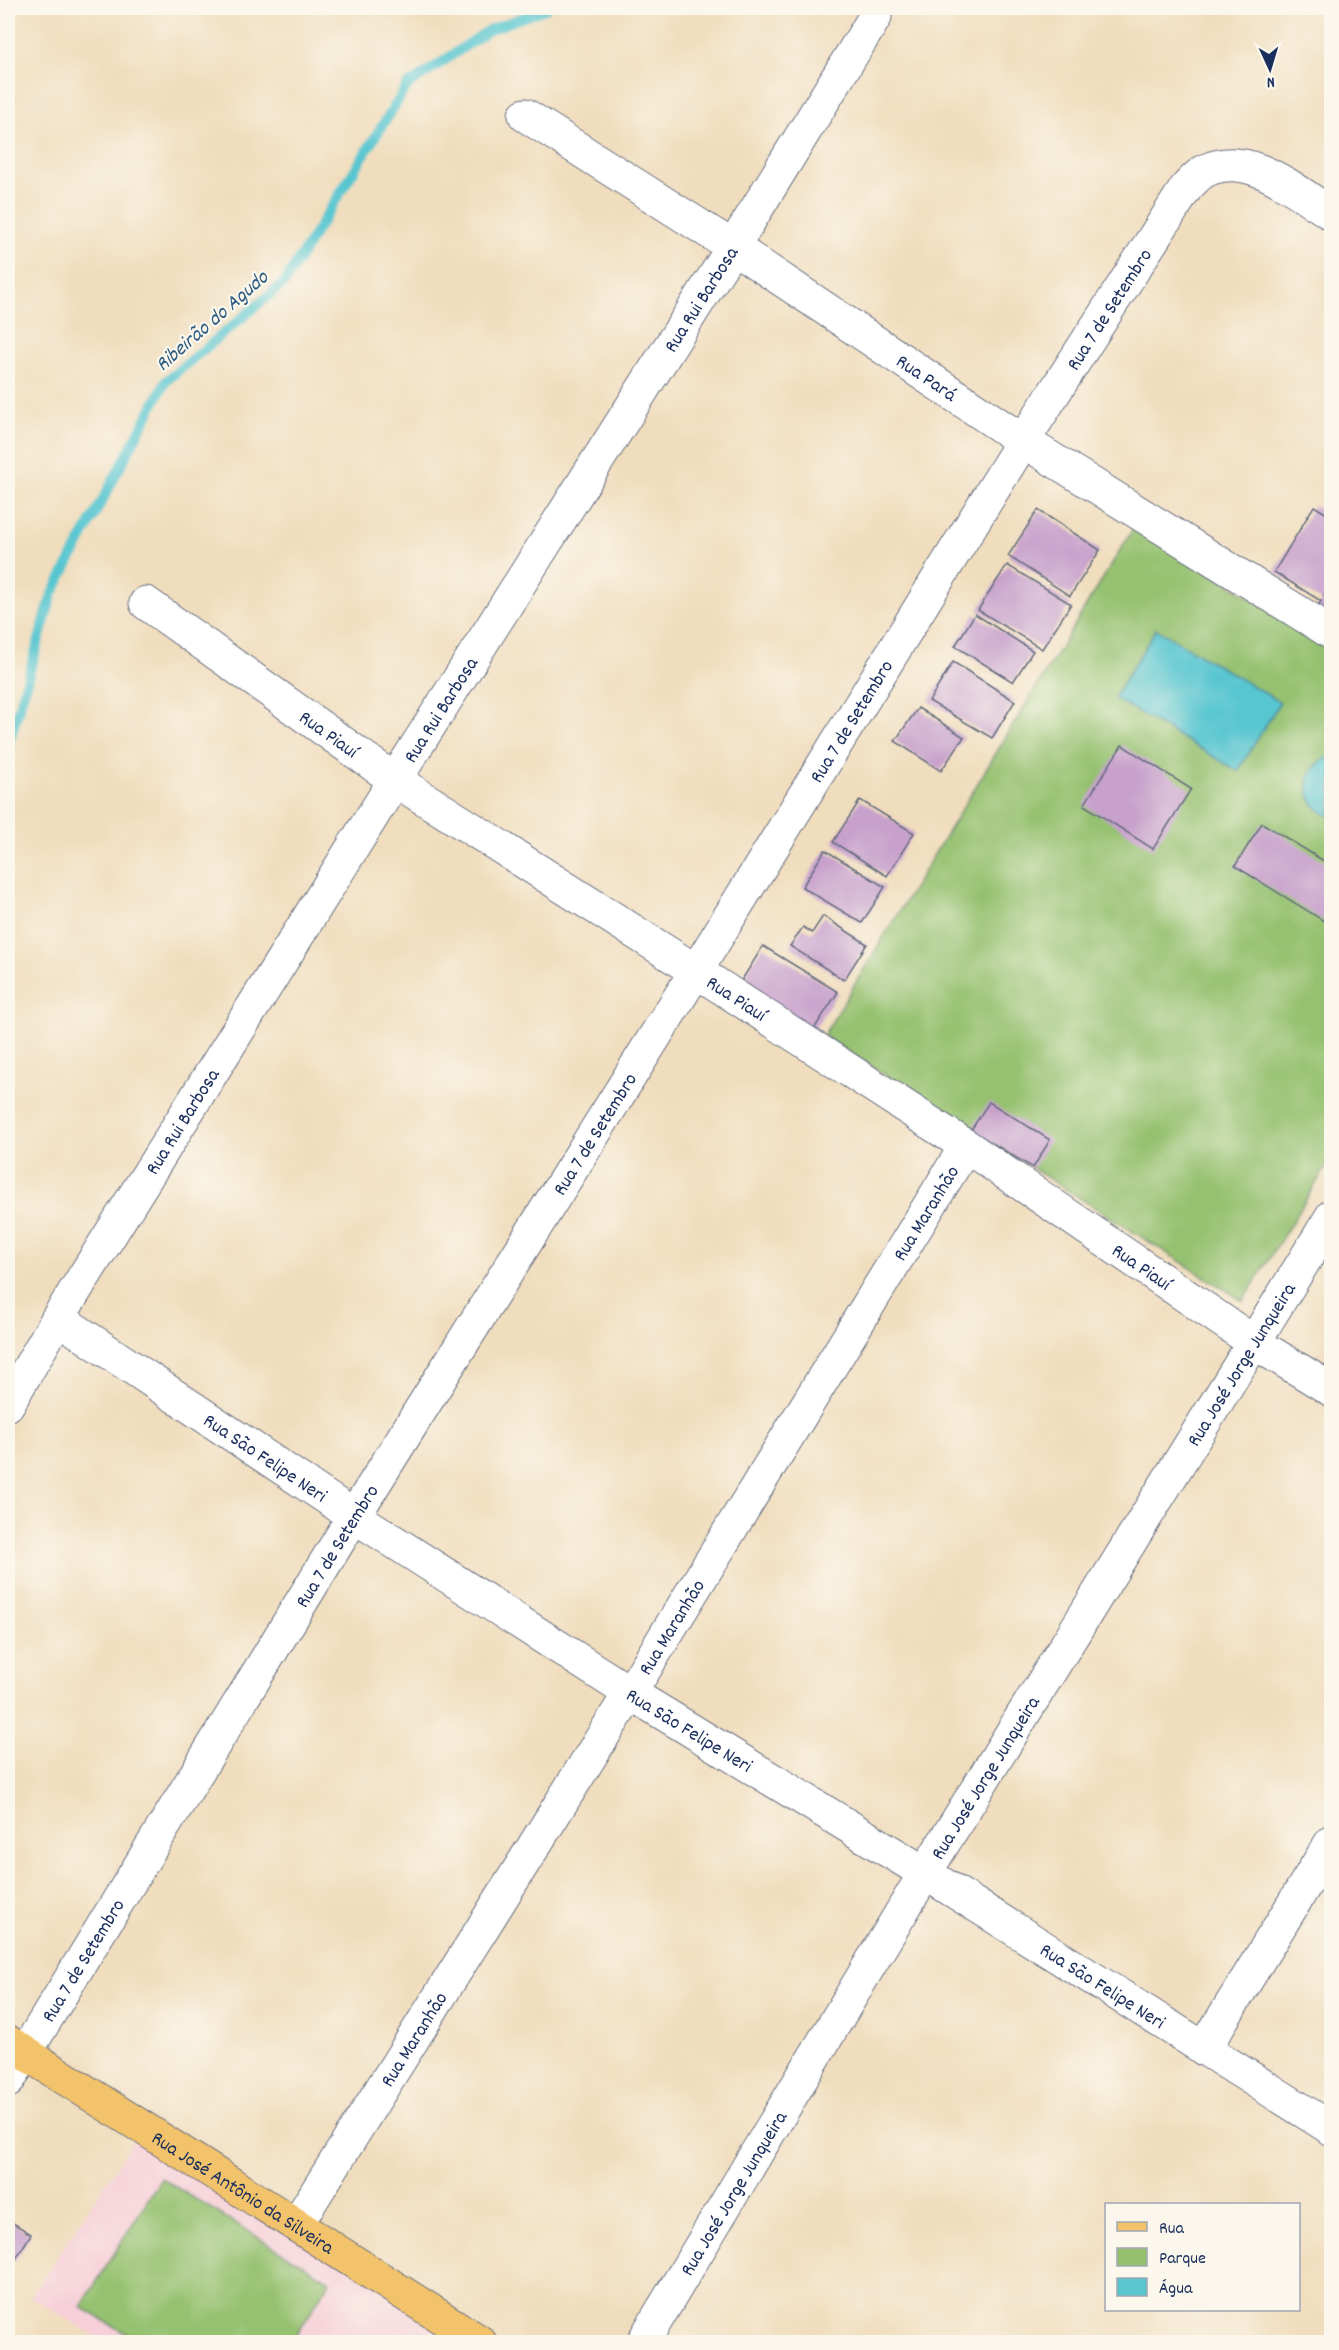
<svg xmlns="http://www.w3.org/2000/svg" width="1339" height="2350" viewBox="0 0 1339 2350" font-family="Dekko,sans-serif">
<style>
.built{fill:#f6cfd8}
.green{fill:#95c16f;stroke:#587866;stroke-width:1.5}
.water{fill:#59c6d0;stroke:#3a7a97;stroke-width:1.5}
.lines{fill:none;stroke-linecap:round;stroke-linejoin:round}
.stream{stroke:#59c6d0;stroke-width:10}
.building{fill:#c7a0cc}
.minor-casing{stroke:#666c7f;stroke-width:35}
.primary-casing{stroke:#666c7f;stroke-width:35}
.minor{stroke:#fff;stroke-width:33}
.primary{stroke:#f2c36a;stroke-width:33}
.labels{text-anchor:middle;stroke-width:4.5;stroke-linejoin:round;paint-order:stroke}
.street-label{font-size:20px;fill:#1b2f5e;stroke:#fbf7ec}
.water-label{font-size:21px;font-style:italic;fill:#2e5c80;stroke:#fbf7ec}
</style>
<rect width="100%" height="100%" fill="#fbf7ec"/>
<filter id="ink" filterUnits="userSpaceOnUse"><feTurbulence type="fractalNoise" baseFrequency=".0167" numOctaves="2"/><feDisplacementMap in="SourceGraphic" scale="12" xChannelSelector="R" yChannelSelector="G"/><feConvolveMatrix kernelMatrix="1 2 1 2 8 2 1 2 1" color-interpolation-filters="sRGB"/></filter>
<filter id="wash" filterUnits="userSpaceOnUse"><feTurbulence type="fractalNoise" baseFrequency=".008" numOctaves="4" result="noise"/><feDisplacementMap in="SourceGraphic" scale="24" xChannelSelector="R" yChannelSelector="G"/><feGaussianBlur stdDeviation="1.35" result="paint"/><feColorMatrix in="noise" values="0 0 0 0 0 0 0 0 0 0 0 0 0 0 0 0 0 1.4 0 .05"/><feComposite in="paint" operator="in"/></filter>
<g filter="url(#wash)">
<rect width="100%" height="100%" fill="#f0ddbd"/>
<!-- built -->
<path class="built" d="M 139,2132 L 473,2342 L 105,2342 L 31,2297 Z"/>
<!-- green -->
<g class="green">
<path d="M 1135,526 L 1331,647 L 1331,1159 L 1243,1301 L 823,1036 Z"/>
<path d="M 161,2178 L 330,2281 L 292,2342 L 140,2342 L 81,2307 Z"/>
</g>
<!-- water -->
<g class="water">
<path d="M 1156,629 L 1280,702 L 1238,771 L 1114,698 Z"/>
<path d="M 1331,757 L 1332,757 L 1331,816 C 1301,807 1300,766 1331,757 Z"/>
</g>
<g class="lines">
<!-- stream -->
<path class="stream" d="M 8,746 L 52,595 L 166,381 L 284,283 L 407,86 L 489,30 L 547,8"/>
</g>
<g id="blocks">
<!-- building -->
<g class="building">
<path d="M 1314,506 L 1332,517 L 1332,584 L 1324,595 L 1332,600 L 1332,625 L 1313,614 L 1321,601 L 1274,572 Z"/>
<path d="M 1038,510 L 1100,550 L 1070,596 L 1008,556 Z"/>
<path d="M 1007,565 L 1071,604 L 1042,649 L 978,610 Z"/>
<path d="M 975,614 L 1033,651 L 1013,682 L 955,646 Z"/>
<path d="M 953,662 L 1015,701 L 992,738 L 929,701 Z"/>
<path d="M 918,708 L 964,737 L 941,771 L 895,741 Z"/>
<path d="M 1122,745 L 1191,789 L 1153,849 L 1084,805 Z"/>
<path d="M 860,800 L 914,833 L 887,876 L 833,842 Z"/>
<path d="M 1262,823 L 1332,866 L 1332,926 L 1235,866 Z"/>
<path d="M 825,850 L 885,887 L 862,923 L 802,887 Z"/>
<path d="M 823,916 L 867,944 L 844,980 L 790,946 L 803,927 L 812,933 Z"/>
<path d="M 763,946 L 838,992 L 812,1032 L 738,986 Z"/>
<path d="M 989,1102 L 1050,1140 L 1033,1168 L 971,1130 Z"/>
<path d="M 8,2220 L 31,2234 L 14,2262 L 8,2259 Z"/>
</g>
</g>
</g>
<g filter="url(#ink)">
<use href="#blocks" fill-opacity="0" stroke="#666c7f" stroke-width="1.5"/>
<g class="lines">
<defs>
<g id="minor">
<path id="s1" d="M 525,115 L 733,247 L 1023,441 L 1332,633"/>
<path id="s2" d="M 146,603 L 395,780 L 696,971 L 966,1146 L 1255,1343 L 1332,1390"/>
<path id="s3" d="M 58,1318 L 354,1516 L 630,1693 L 925,1873 L 1332,2129"/>
<path id="s4" d="M 8,1404 L 58,1318 L 395,780 L 733,247 L 875,17"/>
<path d="M 1204,2049 L 1332,1841"/>
<path id="s5" d="M 8,2081 L 354,1516 L 696,971 L 1023,441 L 1186,188 C 1192,182 1199,173 1207,170 C 1250,150 1296,192 1332,214"/>
<path id="s6" d="M 296,2225 L 630,1693 L 966,1146"/>
<path id="s7" d="M 643,2342 L 925,1873 L 1332,1216"/>
</g>
<g id="primary">
<path id="s8" d="M 8,2042 L 480,2342"/>
</g>
</defs>
<!-- minor casing -->
<use href="#minor" class="minor-casing"/>
<!-- primary casing -->
<use href="#primary" class="primary-casing"/>
<!-- minor -->
<use href="#minor" class="minor"/>
<!-- primary -->
<use href="#primary" class="primary"/>
</g>
</g>
<g class="labels">
<!-- street labels -->
<g class="street-label">
<text dy="7" stroke="none"><textPath href="#s4" startOffset="1304">Rua Rui Barbosa</textPath></text>
<text dy="7" stroke="none"><textPath href="#s5" startOffset="2086">Rua 7 de Setembro</textPath></text>
<text dy="7" stroke="none"><textPath href="#s1" startOffset="480">Rua Pará</textPath></text>
<text dy="7" stroke="none"><textPath href="#s4" startOffset="818">Rua Rui Barbosa</textPath></text>
<text dy="7" stroke="none"><textPath href="#s5" startOffset="1600">Rua 7 de Setembro</textPath></text>
<text dy="7" stroke="none"><textPath href="#s2" startOffset="225">Rua Piauí</textPath></text>
<text dy="7" stroke="none"><textPath href="#s2" startOffset="711">Rua Piauí</textPath></text>
<text dy="7" stroke="none"><textPath href="#s4" startOffset="332">Rua Rui Barbosa</textPath></text>
<text dy="7" stroke="none"><textPath href="#s5" startOffset="1114">Rua 7 de Setembro</textPath></text>
<text dy="7" stroke="none"><textPath href="#s6" startOffset="1192">Rua Maranhão</textPath></text>
<text dy="7" stroke="none"><textPath href="#s2" startOffset="1197">Rua Piauí</textPath></text>
<text dy="7" stroke="none"><textPath href="#s7" startOffset="1146">Rua José Jorge Junqueira</textPath></text>
<text dy="7" stroke="none"><textPath href="#s3" startOffset="250">Rua São Felipe Neri</textPath></text>
<text dy="7" stroke="none"><textPath href="#s5" startOffset="628">Rua 7 de Setembro</textPath></text>
<text dy="7" stroke="none"><textPath href="#s6" startOffset="706">Rua Maranhão</textPath></text>
<text dy="7" stroke="none"><textPath href="#s3" startOffset="754">Rua São Felipe Neri</textPath></text>
<text dy="7" stroke="none"><textPath href="#s7" startOffset="660">Rua José Jorge Junqueira</textPath></text>
<text dy="7" stroke="none"><textPath href="#s5" startOffset="142">Rua 7 de Setembro</textPath></text>
<text dy="7" stroke="none"><textPath href="#s3" startOffset="1240">Rua São Felipe Neri</textPath></text>
<text dy="7" stroke="none"><textPath href="#s6" startOffset="220">Rua Maranhão</textPath></text>
<text dy="7" stroke="none"><textPath href="#s8" startOffset="279">Rua José Antônio da Silveira</textPath></text>
<text dy="7" stroke="none"><textPath href="#s7" startOffset="174">Rua José Jorge Junqueira</textPath></text>
</g>
<!-- water labels -->
<g class="water-label">
<text transform="translate(211 320) rotate(-41)" y="7">Ribeirão do Agudo</text>
</g>
</g>
<!-- margin -->
<rect width="1339" height="2350" fill="none" stroke="#fbf7ec" stroke-width="30"/>
<!-- legend -->
<rect x="1105" y="2203" width="195" height="108" fill="#fbf7ec" stroke="#a1a7b3" stroke-width="1.5"/>
<rect x="1117" y="2222" width="30" height="9" fill="#f2c36a" stroke="#a1a7b3" stroke-width="1.5"/>
<text x="1159" y="2233" font-size="18" fill="#1b2f5e">Rua</text>
<rect x="1117" y="2248" width="30" height="18" fill="#95c16f" stroke="#a1a7b3" stroke-width="1.5"/>
<text x="1159" y="2263" font-size="18" fill="#1b2f5e">Parque</text>
<rect x="1117" y="2278" width="30" height="18" fill="#59c6d0" stroke="#a1a7b3" stroke-width="1.5"/>
<text x="1159" y="2293" font-size="18" fill="#1b2f5e">Água</text>
<!-- north arrow -->
<g transform="translate(1270 69) rotate(176)" stroke="#fbf7ec" stroke-width="4.5" paint-order="stroke">
<path d="M0-4.5L10 22L0 15L-10 22Z" fill="#1b2f5e"/>
<text y="-9" font-size="16" font-weight="bold" text-anchor="middle" fill="#1b2f5e">N</text>
</g>
</svg>
